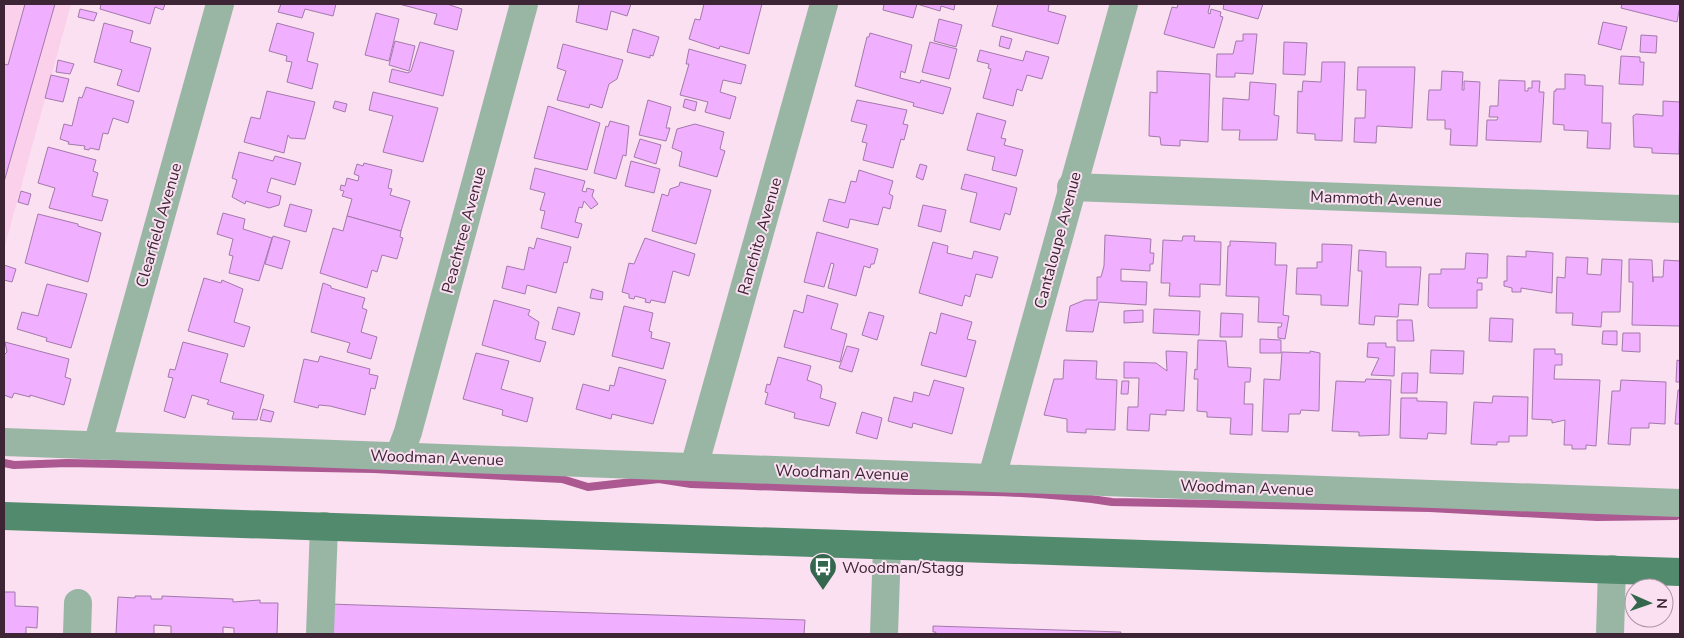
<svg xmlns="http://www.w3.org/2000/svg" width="1684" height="638" viewBox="0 0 1684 638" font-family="'Nunito Sans',sans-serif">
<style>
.built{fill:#fbd0eb}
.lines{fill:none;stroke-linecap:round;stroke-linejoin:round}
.stream{stroke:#ac5991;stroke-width:8}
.building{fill:#f1afff;stroke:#a379ab}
.minor{stroke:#99b6a5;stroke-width:28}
.major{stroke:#528a6d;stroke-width:28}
.labels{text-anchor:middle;stroke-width:4;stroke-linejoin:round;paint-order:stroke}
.street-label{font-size:16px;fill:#3d2535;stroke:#fae0f0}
.poi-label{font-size:16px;fill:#3d2535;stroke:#fae0f0;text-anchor:start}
</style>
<rect width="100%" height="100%" fill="#fae0f0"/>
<!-- built -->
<path class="built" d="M 4,4 L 71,4 L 4,249 Z"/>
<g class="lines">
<!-- stream -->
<path class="stream" d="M 4,463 L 14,465 L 67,463 L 374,469 L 562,479 L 588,487 L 659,479 L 691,484 C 766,486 841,490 915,491 C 981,491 1047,492 1112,502 L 1430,508 L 1597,517 L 1676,516"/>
</g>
<!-- building -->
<g class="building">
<path d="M 25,4 L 55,4 L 4,182 L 4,64 L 8,65 Z"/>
<path d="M 101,4 L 165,4 L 163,10 L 155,7 L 150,24 L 100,9 Z"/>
<path d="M 281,4 L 336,4 L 333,16 L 305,9 L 302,18 L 278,12 Z"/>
<path d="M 399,4 L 447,4 L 462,9 L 457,30 L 434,24 L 437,14 Z"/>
<path d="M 579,4 L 631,4 L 627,16 L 611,11 L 607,30 L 576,22 Z"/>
<path d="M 704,4 L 762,4 L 749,54 L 720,46 L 719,49 L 689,39 L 695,19 L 700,20 Z"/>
<path d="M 884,4 L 955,4 L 954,10 L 941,6 L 940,11 L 917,4 L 913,18 L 883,10 Z"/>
<path d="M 998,4 L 1045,4 L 1049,5 L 1048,11 L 1066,16 L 1058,44 L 992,26 Z"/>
<path d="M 1178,4 L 1210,4 L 1208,13 L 1210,14 L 1211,9 L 1221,12 L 1220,16 L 1223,17 L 1214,48 L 1164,34 L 1172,7 L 1177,8 Z"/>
<path d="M 1224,4 L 1263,4 L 1258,19 L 1223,9 Z"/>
<path d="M 1622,4 L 1680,4 L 1680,6 L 1677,22 L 1621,8 Z"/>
<path d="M 80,9 L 97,13 L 94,21 L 78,17 Z"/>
<path d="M 376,13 L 399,19 L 389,61 L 365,55 Z"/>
<path d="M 939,19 L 962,25 L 956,47 L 934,41 Z"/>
<path d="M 1603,22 L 1627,27 L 1621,50 L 1598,44 Z"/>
<path d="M 104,23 L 133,31 L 130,42 L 151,48 L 139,92 L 117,85 L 122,70 L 94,62 Z"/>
<path d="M 277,23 L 314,33 L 307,61 L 318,64 L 312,89 L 287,82 L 292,62 L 286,61 L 287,56 L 269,51 Z"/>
<path d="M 633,29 L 659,37 L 653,56 L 650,55 L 650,58 L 627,52 Z"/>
<path d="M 870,33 L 912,45 L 905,73 L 901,71 L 900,78 L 920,83 L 921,80 L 951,88 L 943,114 L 913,106 L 914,103 L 855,86 L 867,37 L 869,37 Z"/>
<path d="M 1243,34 L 1257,34 L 1253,74 L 1235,73 L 1235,77 L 1216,77 L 1217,54 L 1233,54 L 1236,41 L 1243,41 Z"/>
<path d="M 1641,35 L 1657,36 L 1656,53 L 1640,52 Z"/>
<path d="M 1001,36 L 1012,39 L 1009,49 L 999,46 Z"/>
<path d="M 395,41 L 415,46 L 409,71 L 389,65 Z"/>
<path d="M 420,42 L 454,51 L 443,96 L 389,82 L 392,69 L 408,73 L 411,71 Z"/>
<path d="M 930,42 L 957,49 L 949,79 L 922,72 Z"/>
<path d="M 1284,42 L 1307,43 L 1305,75 L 1283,74 Z"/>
<path d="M 563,44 L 623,60 L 617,79 L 609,84 L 602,108 L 590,104 L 589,108 L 557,100 L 566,71 L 557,68 Z"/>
<path d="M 689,49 L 746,65 L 741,84 L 723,80 L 720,92 L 736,97 L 730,119 L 705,112 L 708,102 L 680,95 L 689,64 L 686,64 Z"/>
<path d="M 980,50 L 1023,61 L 1026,51 L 1049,57 L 1042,79 L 1027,75 L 1022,91 L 1017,89 L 1013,106 L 983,98 L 991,69 L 988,68 L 989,64 L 977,61 Z"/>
<path d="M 1621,56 L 1640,57 L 1640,62 L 1644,62 L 1643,85 L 1619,84 Z"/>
<path d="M 58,60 L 74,64 L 70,74 L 56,72 Z"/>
<path d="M 1322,62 L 1345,62 L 1342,141 L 1315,140 L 1315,134 L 1297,133 L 1298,91 L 1302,92 L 1303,81 L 1321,82 Z"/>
<path d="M 1358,67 L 1415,67 L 1412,128 L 1377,126 L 1376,143 L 1354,142 L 1355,118 L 1365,118 L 1366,90 L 1357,90 Z"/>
<path d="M 1157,71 L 1210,74 L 1208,142 L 1180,140 L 1180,146 L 1161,145 L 1160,137 L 1149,136 L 1150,92 L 1157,93 Z"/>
<path d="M 1442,71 L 1463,72 L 1462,90 L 1464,90 L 1464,81 L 1480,82 L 1477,146 L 1450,145 L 1451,129 L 1445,129 L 1445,120 L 1427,120 L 1429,90 L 1441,90 Z"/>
<path d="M 1565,74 L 1585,75 L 1585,85 L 1603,86 L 1602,123 L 1611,123 L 1610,149 L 1587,148 L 1588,131 L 1564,130 L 1564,125 L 1553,124 L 1554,91 L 1556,91 L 1556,89 L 1565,89 Z"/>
<path d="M 51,75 L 69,79 L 63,102 L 45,98 Z"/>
<path d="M 1499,80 L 1525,81 L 1525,91 L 1528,91 L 1528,88 L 1532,88 L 1532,81 L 1540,81 L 1539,92 L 1544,92 L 1541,142 L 1486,140 L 1487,120 L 1497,120 L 1498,117 L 1489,117 L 1490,106 L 1498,106 Z"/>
<path d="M 1250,82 L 1276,84 L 1274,115 L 1279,116 L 1277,140 L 1239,140 L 1240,130 L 1222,130 L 1223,98 L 1249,100 Z"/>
<path d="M 86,87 L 134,101 L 128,123 L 113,118 L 108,134 L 103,133 L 99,150 L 90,148 L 89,150 L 84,149 L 85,146 L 68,144 L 69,142 L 60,139 L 64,124 L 72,126 L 79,97 L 82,98 Z"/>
<path d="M 267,91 L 315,102 L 305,139 L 290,138 L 288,135 L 284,153 L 244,142 L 251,117 L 260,119 Z"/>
<path d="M 373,92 L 438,108 L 423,162 L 383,152 L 393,116 L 369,110 Z"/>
<path d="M 685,99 L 697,102 L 695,111 L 683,107 Z"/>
<path d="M 648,100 L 671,107 L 666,128 L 670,128 L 666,141 L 639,135 Z"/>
<path d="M 857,100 L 907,110 L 903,124 L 908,125 L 904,140 L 901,139 L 893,168 L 863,160 L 867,143 L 862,142 L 867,125 L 851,121 Z"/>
<path d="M 335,101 L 347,104 L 345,112 L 333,108 Z"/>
<path d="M 1663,101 L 1680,102 L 1679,154 L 1652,153 L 1652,148 L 1634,147 L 1633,116 L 1636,114 L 1663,116 Z"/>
<path d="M 548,106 L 600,123 L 587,170 L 534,158 Z"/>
<path d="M 977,113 L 1006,121 L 1001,138 L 1006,139 L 1004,145 L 1023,150 L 1016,176 L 992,170 L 995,157 L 967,150 Z"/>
<path d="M 610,121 L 629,126 L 626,156 L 623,155 L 616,179 L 594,173 L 606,126 L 608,127 Z"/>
<path d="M 695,124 L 724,132 L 720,149 L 725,151 L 717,177 L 679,166 L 682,152 L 672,148 L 677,129 Z"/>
<path d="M 640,139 L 661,145 L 656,164 L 634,157 Z"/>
<path d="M 48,147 L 96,160 L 93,171 L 98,173 L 92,196 L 108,200 L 102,221 L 49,208 L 55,188 L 38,183 Z"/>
<path d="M 239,152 L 273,161 L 275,156 L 301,163 L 295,185 L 271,178 L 267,192 L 281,196 L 279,205 L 269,208 L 246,201 L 245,204 L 232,197 L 237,180 L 232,178 Z"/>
<path d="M 631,161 L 660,169 L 654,193 L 625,186 Z"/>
<path d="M 364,163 L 392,170 L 388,188 L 392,189 L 390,195 L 410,201 L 401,231 L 347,216 L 352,199 L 342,196 L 344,191 L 340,190 L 341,185 L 345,186 L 347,178 L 358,181 L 359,176 L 354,174 L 357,164 L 363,166 Z"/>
<path d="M 920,164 L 927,166 L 923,180 L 916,177 Z"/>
<path d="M 535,168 L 585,181 L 582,191 L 586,192 L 587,188 L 594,190 L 592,196 L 598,204 L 591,209 L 584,201 L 582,208 L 579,207 L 575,222 L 582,224 L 578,238 L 541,228 L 545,211 L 540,210 L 545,193 L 530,189 Z"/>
<path d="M 859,170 L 893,181 L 889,194 L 893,196 L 890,209 L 883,207 L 878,225 L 850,219 L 848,228 L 823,221 L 829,199 L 845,203 L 851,181 L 856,182 Z"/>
<path d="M 965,174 L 1017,188 L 1010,215 L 1005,213 L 1000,230 L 970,222 L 977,193 L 961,189 Z"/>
<path d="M 680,182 L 711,190 L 696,244 L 652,231 L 662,194 L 668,196 L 670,189 L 679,186 Z"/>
<path d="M 21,191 L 31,194 L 28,205 L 18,202 Z"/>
<path d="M 290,204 L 312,210 L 306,232 L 284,226 Z"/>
<path d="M 923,205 L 946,210 L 941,232 L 918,226 Z"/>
<path d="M 223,213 L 245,219 L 243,229 L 272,238 L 259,281 L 229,273 L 233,256 L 229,255 L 233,239 L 217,234 Z"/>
<path d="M 38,214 L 78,224 L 78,226 L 101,233 L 88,282 L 25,263 Z"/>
<path d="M 347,216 L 401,231 L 400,237 L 403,238 L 397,259 L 382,255 L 377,272 L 372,270 L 367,288 L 320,273 L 333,228 L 343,231 Z"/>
<path d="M 817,232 L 878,249 L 874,264 L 871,264 L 870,268 L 864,266 L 856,296 L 828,288 L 834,264 L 831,263 L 824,287 L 804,282 Z"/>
<path d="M 1105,235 L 1151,239 L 1150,253 L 1154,253 L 1153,264 L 1150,264 L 1150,271 L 1121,269 L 1121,281 L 1147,282 L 1146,305 L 1099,302 L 1093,332 L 1066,331 L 1070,306 L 1085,300 L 1097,300 L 1097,277 L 1101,277 L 1104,266 Z"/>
<path d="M 273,236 L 290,241 L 282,269 L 265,264 Z"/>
<path d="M 1183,236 L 1195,236 L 1194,241 L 1221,242 L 1220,285 L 1200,284 L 1200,297 L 1169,296 L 1170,283 L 1161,283 L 1163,240 L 1182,241 Z"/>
<path d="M 537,238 L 571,247 L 567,263 L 564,262 L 556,293 L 527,285 L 525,294 L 502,288 L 507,266 L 524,270 L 529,247 L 534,249 Z"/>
<path d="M 645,238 L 695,254 L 689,276 L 673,271 L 665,303 L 651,300 L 650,303 L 645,302 L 646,299 L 635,296 L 634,299 L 629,298 L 629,294 L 622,292 L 629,263 L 634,264 Z"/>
<path d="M 1230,241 L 1276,243 L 1275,265 L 1287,265 L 1283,315 L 1289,316 L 1285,339 L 1278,338 L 1278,327 L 1281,327 L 1282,323 L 1258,322 L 1259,297 L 1226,296 L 1228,246 L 1230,246 Z"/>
<path d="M 933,242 L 948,246 L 947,253 L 972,259 L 974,251 L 998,257 L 992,278 L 976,274 L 970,297 L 965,295 L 962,306 L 919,293 Z"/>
<path d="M 1322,244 L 1352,245 L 1348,306 L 1321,305 L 1321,295 L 1296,294 L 1297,268 L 1317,268 L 1317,262 L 1322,262 Z"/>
<path d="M 1359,250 L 1386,252 L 1386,267 L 1421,267 L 1418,305 L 1399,304 L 1398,317 L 1375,316 L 1374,325 L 1359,324 L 1362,271 L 1358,271 Z"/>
<path d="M 1526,251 L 1553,253 L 1552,293 L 1521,288 L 1521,292 L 1512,292 L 1512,288 L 1504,286 L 1504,281 L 1507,281 L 1507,256 L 1526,257 Z"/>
<path d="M 1466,253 L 1488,254 L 1487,278 L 1478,278 L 1477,283 L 1482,283 L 1482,290 L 1477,290 L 1477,308 L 1430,308 L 1428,306 L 1429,274 L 1441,274 L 1441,269 L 1465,269 Z"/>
<path d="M 1566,257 L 1588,258 L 1587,274 L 1601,275 L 1602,259 L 1622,260 L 1620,312 L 1602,312 L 1601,327 L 1572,325 L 1573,313 L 1556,313 L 1557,277 L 1565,278 Z"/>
<path d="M 1629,259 L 1652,260 L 1653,282 L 1653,277 L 1663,277 L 1664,260 L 1680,261 L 1680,326 L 1632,325 L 1633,282 L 1629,282 Z"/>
<path d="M 4,265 L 16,269 L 12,282 L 4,280 Z"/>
<path d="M 204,278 L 221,283 L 222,280 L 243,289 L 234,322 L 250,327 L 244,347 L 188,331 Z"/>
<path d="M 323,283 L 331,286 L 331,288 L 365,298 L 362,308 L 367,310 L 361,332 L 377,337 L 371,359 L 347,352 L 350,343 L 311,332 Z"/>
<path d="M 47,284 L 87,294 L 71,348 L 46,341 L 47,338 L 17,329 L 22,312 L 38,316 Z"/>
<path d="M 592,289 L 603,292 L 602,300 L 590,298 Z"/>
<path d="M 807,295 L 838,304 L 831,329 L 847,334 L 840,362 L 784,347 L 794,310 L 803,313 Z"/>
<path d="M 494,300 L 530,310 L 528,315 L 539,322 L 535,339 L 546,342 L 540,362 L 482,345 Z"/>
<path d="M 624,306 L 653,313 L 649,331 L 652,332 L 651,338 L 670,343 L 663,369 L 612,356 Z"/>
<path d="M 558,307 L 580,313 L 574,335 L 552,329 Z"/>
<path d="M 1154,309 L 1200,311 L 1199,335 L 1153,333 Z"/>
<path d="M 1143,310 L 1143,322 L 1124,323 L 1124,311 Z"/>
<path d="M 869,312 L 884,316 L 877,340 L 862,335 Z"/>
<path d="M 941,313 L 972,322 L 967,339 L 976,341 L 966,377 L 921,365 L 930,332 L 936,334 Z"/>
<path d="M 1221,313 L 1243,314 L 1242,337 L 1220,337 Z"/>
<path d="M 1490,318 L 1513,319 L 1512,342 L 1489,341 Z"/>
<path d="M 1397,320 L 1412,320 L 1414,341 L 1397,341 Z"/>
<path d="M 1603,331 L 1617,331 L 1617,345 L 1602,344 Z"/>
<path d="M 1623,333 L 1640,333 L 1640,352 L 1622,351 Z"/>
<path d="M 1260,339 L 1281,340 L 1281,353 L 1260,353 Z"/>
<path d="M 1198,340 L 1226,341 L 1228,367 L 1251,368 L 1250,382 L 1245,382 L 1244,404 L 1253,404 L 1252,435 L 1230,434 L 1231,418 L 1207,417 L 1207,412 L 1197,411 L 1198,379 L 1194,379 L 1195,369 L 1197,370 Z"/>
<path d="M 5,342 L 69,359 L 65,377 L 71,379 L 64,405 L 30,395 L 30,397 L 14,393 L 12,398 L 4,395 L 4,355 L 7,352 Z"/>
<path d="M 183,342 L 228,354 L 220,382 L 264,395 L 257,420 L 232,419 L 234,412 L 207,404 L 209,400 L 192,395 L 185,418 L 164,411 L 173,378 L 168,377 L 170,369 L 175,370 Z"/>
<path d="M 1368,343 L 1386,343 L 1386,347 L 1395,347 L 1394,376 L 1371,375 L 1379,358 L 1367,357 Z"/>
<path d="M 847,346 L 859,349 L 852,372 L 839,368 Z"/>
<path d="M 1534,349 L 1555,349 L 1555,354 L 1562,354 L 1562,365 L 1555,365 L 1554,379 L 1600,380 L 1596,446 L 1586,445 L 1586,449 L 1572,449 L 1572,445 L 1564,445 L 1565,420 L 1552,423 L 1552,420 L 1532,419 Z"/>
<path d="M 1431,350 L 1464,351 L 1463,374 L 1430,373 Z"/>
<path d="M 1166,351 L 1187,352 L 1184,411 L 1166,410 L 1166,415 L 1150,414 L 1149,431 L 1127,430 L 1128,407 L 1138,407 L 1139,378 L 1124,378 L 1124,362 L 1156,363 L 1167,371 Z"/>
<path d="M 1310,351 L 1320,353 L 1319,411 L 1301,410 L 1300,414 L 1289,414 L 1288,432 L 1262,431 L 1264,379 L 1280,380 L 1282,352 L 1310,353 Z"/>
<path d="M 476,353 L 509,361 L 501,389 L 533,398 L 527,422 L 502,415 L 503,410 L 463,399 Z"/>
<path d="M 320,356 L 370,369 L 369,374 L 378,376 L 375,389 L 371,388 L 365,415 L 330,406 L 319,405 L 318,408 L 294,402 L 304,359 L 318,362 Z"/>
<path d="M 778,357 L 811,366 L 807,380 L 821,385 L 822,389 L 820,398 L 836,403 L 829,426 L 794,418 L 795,413 L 765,404 L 768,393 L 765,392 L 767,384 L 770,385 Z"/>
<path d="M 1064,360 L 1097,361 L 1096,379 L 1117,380 L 1115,430 L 1086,429 L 1086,433 L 1067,432 L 1067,419 L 1044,415 L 1054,379 L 1063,379 Z"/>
<path d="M 1677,360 L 1680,361 L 1680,382 L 1676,382 Z"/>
<path d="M 619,367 L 666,380 L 653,424 L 612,414 L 611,419 L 576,409 L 583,384 L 609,391 L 610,385 L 614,386 Z"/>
<path d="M 1402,373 L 1418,373 L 1417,393 L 1401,393 Z"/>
<path d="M 1366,379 L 1391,380 L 1389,435 L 1359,436 L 1359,432 L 1332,431 L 1336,381 L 1365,382 Z"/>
<path d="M 934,380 L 964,388 L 952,434 L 913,423 L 912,428 L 888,421 L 894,397 L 912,402 L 914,392 L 929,396 Z"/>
<path d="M 1621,380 L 1666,382 L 1665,424 L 1649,423 L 1649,428 L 1631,428 L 1630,445 L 1608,444 L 1612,391 L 1620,391 Z"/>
<path d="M 1122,381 L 1129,381 L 1128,394 L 1121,394 Z"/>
<path d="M 1678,390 L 1680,390 L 1680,424 L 1675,424 Z"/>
<path d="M 1493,396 L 1528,397 L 1527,436 L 1509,436 L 1509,442 L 1497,442 L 1497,445 L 1471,444 L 1474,402 L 1492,403 Z"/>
<path d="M 1401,398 L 1417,398 L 1417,401 L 1447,402 L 1446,434 L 1428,433 L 1427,439 L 1400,438 Z"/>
<path d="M 263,409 L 274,412 L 271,422 L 260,420 Z"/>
<path d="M 862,412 L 882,418 L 877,439 L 856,433 Z"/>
<path d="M 4,592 L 15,592 L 15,606 L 38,607 L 37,628 L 26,627 L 26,634 L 4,634 Z"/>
<path d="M 135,596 L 151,596 L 151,599 L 162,599 L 162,596 L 233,599 L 233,602 L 260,600 L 260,603 L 278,603 L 277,634 L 234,634 L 234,628 L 223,627 L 223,634 L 171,634 L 171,626 L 154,625 L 154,634 L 116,634 L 118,597 L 135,598 Z"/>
<path d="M 329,604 L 805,620 L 804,634 L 327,634 Z"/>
<path d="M 933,626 L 1121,632 L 1120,634 L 935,634 L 936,632 L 933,632 Z"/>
</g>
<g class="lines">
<!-- minor -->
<g class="minor">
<path d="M 1071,187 L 1680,209"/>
<path d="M 4,442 L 1680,503"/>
<path d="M 97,446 L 220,4"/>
<path d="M 399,456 L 408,432 L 524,4"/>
<path d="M 694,467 L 824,4"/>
<path d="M 992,477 L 1124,4"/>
<path d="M 77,634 L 78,603"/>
<path d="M 320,634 L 324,526"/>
<path d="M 884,634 L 887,546"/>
<path d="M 1610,634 L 1612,569"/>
</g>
<!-- major -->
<path class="major" d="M 4,516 L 1680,572"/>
</g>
<!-- icons -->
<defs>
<symbol id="bus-pin" viewBox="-11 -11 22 30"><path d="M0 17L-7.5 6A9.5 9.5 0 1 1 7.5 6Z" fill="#33684e" stroke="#fae0f0"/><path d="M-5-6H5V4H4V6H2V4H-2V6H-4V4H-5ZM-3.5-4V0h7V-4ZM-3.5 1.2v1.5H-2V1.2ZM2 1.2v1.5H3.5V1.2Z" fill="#fff"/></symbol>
</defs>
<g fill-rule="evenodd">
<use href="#bus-pin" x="807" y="551" width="32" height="43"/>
</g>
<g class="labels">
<!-- street labels -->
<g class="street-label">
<text transform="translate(1376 198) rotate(2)" y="6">Mammoth Avenue</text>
<text transform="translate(158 225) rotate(-74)" y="6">Clearfield Avenue</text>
<text transform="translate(463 230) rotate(-75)" y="6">Peachtree Avenue</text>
<text transform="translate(759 236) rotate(-74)" y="6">Ranchito Avenue</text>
<text transform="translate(1057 240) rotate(-75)" y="6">Cantaloupe Avenue</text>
<text transform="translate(437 457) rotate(2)" y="6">Woodman Avenue</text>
<text transform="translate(842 472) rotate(2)" y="6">Woodman Avenue</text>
<text transform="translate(1247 487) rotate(2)" y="6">Woodman Avenue</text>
</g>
<!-- poi labels -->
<g class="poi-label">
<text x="842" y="573">Woodman/Stagg</text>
</g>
</g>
<!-- border -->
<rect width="1684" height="638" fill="none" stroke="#3d2535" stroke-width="10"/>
<!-- north arrow -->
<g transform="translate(1649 603) rotate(92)"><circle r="24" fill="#fae0f0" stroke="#ae95a5"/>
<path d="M0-4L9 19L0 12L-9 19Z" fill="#33684e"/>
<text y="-8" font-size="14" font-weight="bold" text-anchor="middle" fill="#3d2535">N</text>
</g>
</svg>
